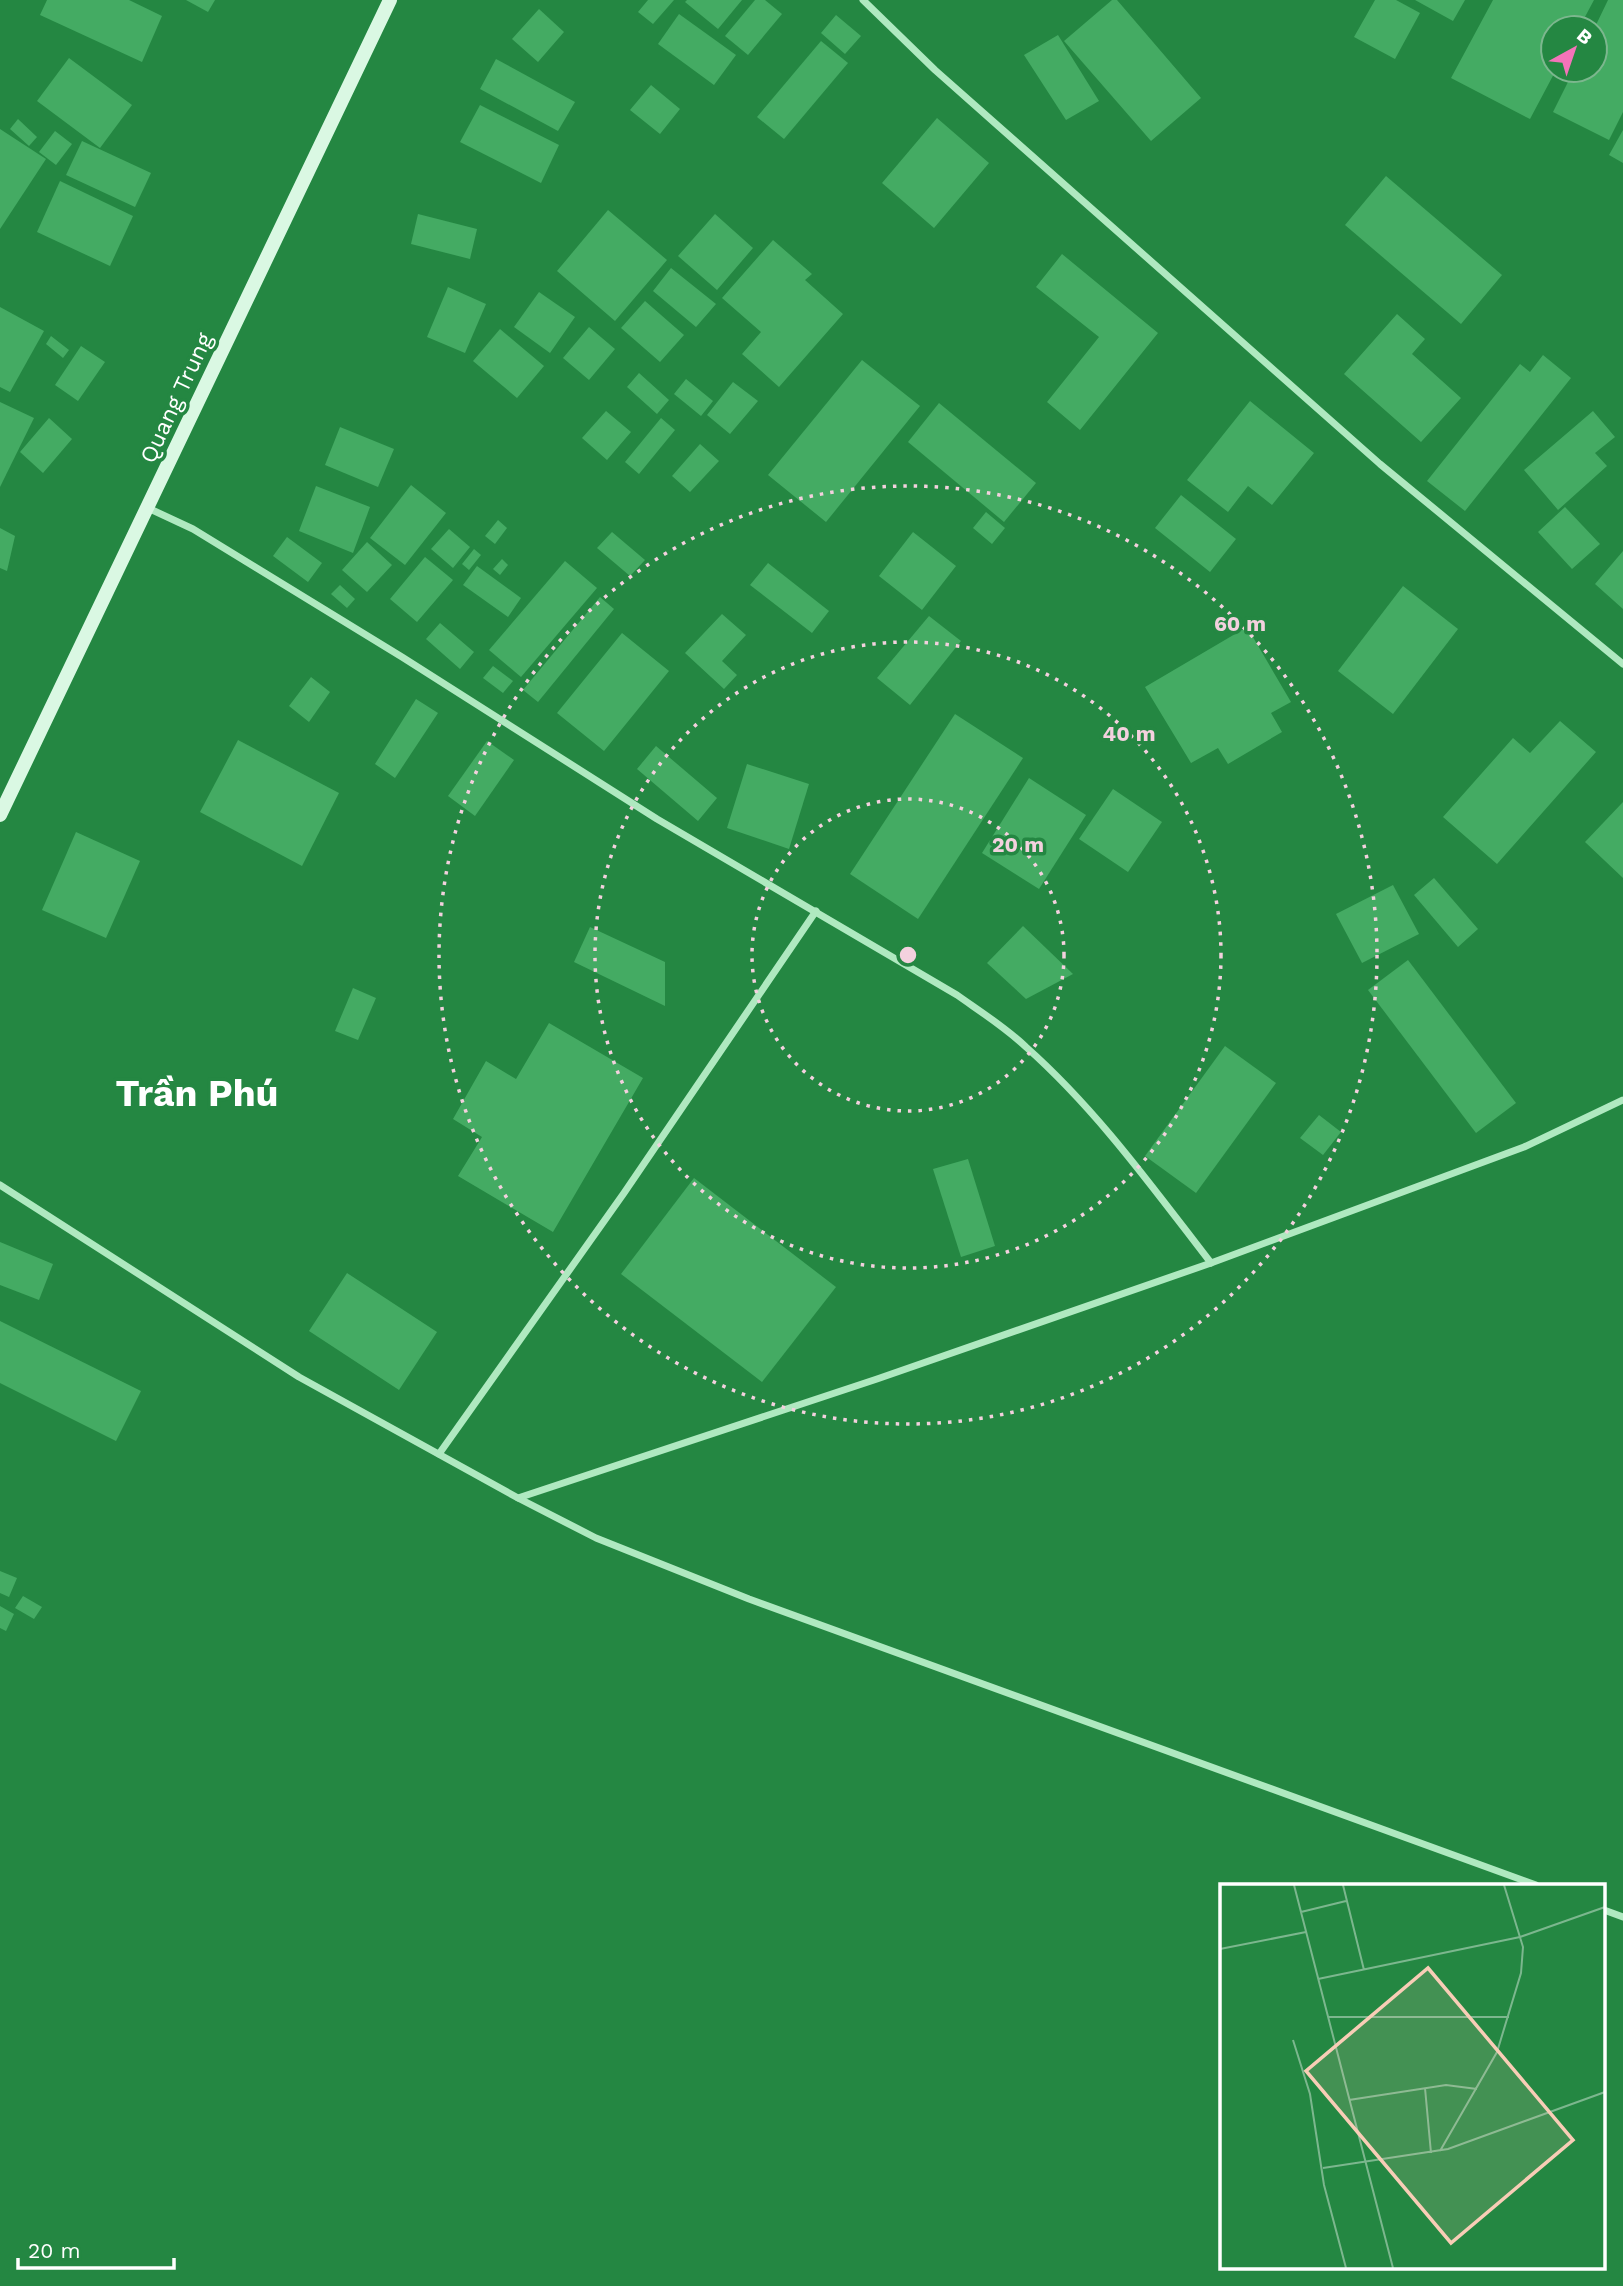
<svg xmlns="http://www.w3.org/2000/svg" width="1623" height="2286" viewBox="0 0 1623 2286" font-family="'Work Sans',sans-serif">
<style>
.building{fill:#44ab63}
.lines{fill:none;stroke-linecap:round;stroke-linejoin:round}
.minor{stroke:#afe9c0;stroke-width:7}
.secondary{stroke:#daf8e3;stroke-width:14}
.ring{fill:none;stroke:#f3d1de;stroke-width:3.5;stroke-dasharray:3.5 7}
.labels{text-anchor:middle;stroke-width:7;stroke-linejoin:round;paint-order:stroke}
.street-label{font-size:23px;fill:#fff;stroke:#248742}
.town-label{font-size:37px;font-weight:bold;fill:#fff;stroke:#248742}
.inset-road{fill:none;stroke:#7cb78e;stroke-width:2}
.view{fill:#f8cdb6;fill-opacity:0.15;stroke:#f8cdb6;stroke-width:3.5}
.inset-edge{fill:none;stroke:#fff;stroke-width:3.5}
.centre{fill:#f3d1de;stroke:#248742;stroke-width:3.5}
.ring-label{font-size:21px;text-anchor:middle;font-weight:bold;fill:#f3d1de;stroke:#248742;stroke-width:7;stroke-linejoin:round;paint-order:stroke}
</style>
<rect width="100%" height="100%" fill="#248742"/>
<!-- building -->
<g class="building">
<path d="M 47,0 L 129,0 L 162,16 L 142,62 L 40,15 Z"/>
<path d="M 186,0 L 215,0 L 208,12 Z"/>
<path d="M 648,0 L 674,0 L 653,24 L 638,12 Z"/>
<path d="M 687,0 L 742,0 L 718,29 L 685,2 Z"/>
<path d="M 755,0 L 765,0 L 782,14 L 748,55 L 725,36 Z"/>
<path d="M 1112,0 L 1117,0 L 1201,98 L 1151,141 L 1064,41 Z"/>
<path d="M 1375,0 L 1396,0 L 1420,13 L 1395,59 L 1354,37 Z"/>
<path d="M 1415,0 L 1465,0 L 1453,21 Z"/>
<path d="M 1493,0 L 1594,0 L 1579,28 L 1553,28 L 1553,70 L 1556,70 L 1530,119 L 1451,78 Z"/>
<path d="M 1608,0 L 1623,0 L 1623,112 L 1609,140 L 1553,112 L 1574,70 L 1595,70 L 1595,27 Z"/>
<path d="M 539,9 L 564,32 L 538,62 L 512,39 Z"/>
<path d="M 679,14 L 736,55 L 714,85 L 658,44 Z"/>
<path d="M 836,15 L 861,36 L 845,54 L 821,33 Z"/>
<path d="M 1058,35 L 1099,101 L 1066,120 L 1024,55 Z"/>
<path d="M 821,41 L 848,63 L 784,139 L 757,117 Z"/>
<path d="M 69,58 L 132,105 L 100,148 L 37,101 Z"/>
<path d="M 496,59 L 575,102 L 558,131 L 480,89 Z"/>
<path d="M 651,85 L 680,109 L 660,134 L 630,110 Z"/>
<path d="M 480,105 L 559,145 L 541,183 L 460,142 Z"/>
<path d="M 937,118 L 989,163 L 934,228 L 882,183 Z"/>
<path d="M 18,119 L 37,137 L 29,146 L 10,129 Z"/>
<path d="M 0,129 L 46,159 L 0,229 Z"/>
<path d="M 1623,130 L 1623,163 L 1609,155 Z"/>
<path d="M 55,131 L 72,144 L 56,165 L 39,152 Z"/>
<path d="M 82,141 L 151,173 L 135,207 L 66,175 Z"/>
<path d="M 1386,176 L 1502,275 L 1461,324 L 1345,225 Z"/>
<path d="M 60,181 L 133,216 L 110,266 L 37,232 Z"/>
<path d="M 608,210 L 667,260 L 615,321 L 557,271 Z"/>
<path d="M 418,214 L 477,229 L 470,259 L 411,244 Z"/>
<path d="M 715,214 L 753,248 L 717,290 L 678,256 Z"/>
<path d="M 773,240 L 812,274 L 805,280 L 843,314 L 779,387 L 742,354 L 761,332 L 722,298 Z"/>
<path d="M 1062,254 L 1158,333 L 1080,430 L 1047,402 L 1099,337 L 1036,287 Z"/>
<path d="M 671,268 L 716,304 L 696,327 L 653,291 Z"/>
<path d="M 448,287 L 486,304 L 465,353 L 427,337 Z"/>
<path d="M 539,292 L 575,317 L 550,353 L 514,327 Z"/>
<path d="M 645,301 L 684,335 L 660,362 L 621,328 Z"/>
<path d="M 0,307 L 44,331 L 10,392 L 0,387 Z"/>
<path d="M 1397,314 L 1425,339 L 1412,354 L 1461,398 L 1421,442 L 1344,374 Z"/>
<path d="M 589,327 L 615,349 L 589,380 L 563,358 Z"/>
<path d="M 500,329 L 544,366 L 517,398 L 473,361 Z"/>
<path d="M 51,336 L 69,350 L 63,358 L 46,344 Z"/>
<path d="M 81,346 L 105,362 L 78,401 L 55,385 Z"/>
<path d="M 1543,355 L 1571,378 L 1465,511 L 1427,481 L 1520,364 L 1530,372 Z"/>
<path d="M 862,360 L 920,406 L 826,522 L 768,475 Z"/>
<path d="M 639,373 L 669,400 L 657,414 L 627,387 Z"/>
<path d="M 686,379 L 713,401 L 701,416 L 674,394 Z"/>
<path d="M 733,382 L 758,401 L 730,434 L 707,415 Z"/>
<path d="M 1250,401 L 1314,453 L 1272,505 L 1248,486 L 1228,512 L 1187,480 Z"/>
<path d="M 0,402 L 34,418 L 0,487 Z"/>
<path d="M 939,403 L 1036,483 L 1004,522 L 908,442 Z"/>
<path d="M 606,411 L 631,432 L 607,460 L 582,438 Z"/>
<path d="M 1593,411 L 1615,437 L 1595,453 L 1607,466 L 1558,510 L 1524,470 Z"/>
<path d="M 49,418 L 72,439 L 43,473 L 20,452 Z"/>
<path d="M 661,418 L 675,430 L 639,474 L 625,462 Z"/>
<path d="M 340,427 L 394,449 L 378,487 L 325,465 Z"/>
<path d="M 700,444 L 719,461 L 690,492 L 672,476 Z"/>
<path d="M 411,485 L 446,513 L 405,565 L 370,538 Z"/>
<path d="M 316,486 L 370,507 L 353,553 L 299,531 Z"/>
<path d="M 1181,495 L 1236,539 L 1210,572 L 1155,528 Z"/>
<path d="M 1565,507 L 1600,544 L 1572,569 L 1538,532 Z"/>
<path d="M 986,512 L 1005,528 L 992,544 L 973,528 Z"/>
<path d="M 498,520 L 507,528 L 495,544 L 485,536 Z"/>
<path d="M 0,528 L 15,536 L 7,571 L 0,568 Z"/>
<path d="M 449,529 L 470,547 L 453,568 L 431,549 Z"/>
<path d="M 612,532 L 645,560 L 630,576 L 597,548 Z"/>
<path d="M 913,532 L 956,566 L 922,610 L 879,576 Z"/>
<path d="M 287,537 L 322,563 L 308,582 L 273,556 Z"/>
<path d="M 367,542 L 392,565 L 367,592 L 342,570 Z"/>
<path d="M 474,549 L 481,555 L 469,570 L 462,564 Z"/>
<path d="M 1623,551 L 1623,609 L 1595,584 Z"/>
<path d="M 425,557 L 453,580 L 417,622 L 390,599 Z"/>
<path d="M 502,559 L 508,565 L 500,575 L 493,569 Z"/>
<path d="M 565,561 L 597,588 L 521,677 L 489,650 Z"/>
<path d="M 768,563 L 829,611 L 812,633 L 750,585 Z"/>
<path d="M 477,566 L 521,598 L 508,617 L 463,585 Z"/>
<path d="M 340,585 L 355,599 L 347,608 L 331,594 Z"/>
<path d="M 1403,586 L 1458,629 L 1393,714 L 1338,671 Z"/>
<path d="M 600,597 L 614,609 L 538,702 L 523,690 Z"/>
<path d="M 722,614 L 746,635 L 722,661 L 737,675 L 724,689 L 685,653 Z"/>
<path d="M 929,616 L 961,641 L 910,705 L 877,678 Z"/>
<path d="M 440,623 L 474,652 L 460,669 L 426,639 Z"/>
<path d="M 1247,627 L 1291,702 L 1271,713 L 1282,732 L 1228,764 L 1218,748 L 1191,763 L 1145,687 Z"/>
<path d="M 622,633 L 669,671 L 604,751 L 557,713 Z"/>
<path d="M 493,666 L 513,681 L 503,693 L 483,678 Z"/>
<path d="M 311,677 L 330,692 L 309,722 L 289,706 Z"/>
<path d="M 416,699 L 438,713 L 395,778 L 375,764 Z"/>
<path d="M 955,714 L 1023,758 L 918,919 L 850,874 Z"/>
<path d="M 1560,721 L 1596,752 L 1497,864 L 1443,817 L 1513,738 L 1530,753 Z"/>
<path d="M 238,740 L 339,793 L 302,866 L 200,812 Z"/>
<path d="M 487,741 L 514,760 L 475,816 L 448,796 Z"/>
<path d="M 656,746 L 717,798 L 698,821 L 637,769 Z"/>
<path d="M 747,764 L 809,784 L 789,849 L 727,828 Z"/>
<path d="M 1029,778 L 1086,815 L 1039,889 L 982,853 Z"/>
<path d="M 1113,789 L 1162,822 L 1128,872 L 1079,839 Z"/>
<path d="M 1623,802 L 1623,878 L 1585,842 Z"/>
<path d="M 76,832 L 140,861 L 106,938 L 42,910 Z"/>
<path d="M 1434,878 L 1478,929 L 1458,947 L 1414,895 Z"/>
<path d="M 1393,885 L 1419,934 L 1362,963 L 1336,914 Z"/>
<path d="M 1023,926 L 1073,974 L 1026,999 L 987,963 Z"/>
<path d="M 590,927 L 665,962 L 665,1006 L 574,962 Z"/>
<path d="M 1408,960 L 1516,1103 L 1476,1133 L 1368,990 Z"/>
<path d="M 353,988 L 376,998 L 358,1040 L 335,1031 Z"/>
<path d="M 549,1023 L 643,1078 L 553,1232 L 458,1176 L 482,1137 L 453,1119 L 486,1061 L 516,1079 Z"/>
<path d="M 1225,1046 L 1276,1083 L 1196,1193 L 1145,1156 Z"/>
<path d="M 1319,1115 L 1341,1132 L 1323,1155 L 1300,1138 Z"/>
<path d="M 968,1159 L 995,1246 L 961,1257 L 933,1169 Z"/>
<path d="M 694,1178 L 836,1287 L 762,1382 L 621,1274 Z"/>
<path d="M 0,1242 L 53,1264 L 39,1300 L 0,1285 Z"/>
<path d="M 347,1273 L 437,1332 L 399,1390 L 309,1331 Z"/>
<path d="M 0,1321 L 141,1391 L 116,1441 L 0,1383 Z"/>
<path d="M 0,1571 L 17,1578 L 9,1597 L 0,1593 Z"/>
<path d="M 23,1596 L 42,1607 L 34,1619 L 15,1608 Z"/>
<path d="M 0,1606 L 14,1614 L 6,1631 L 0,1628 Z"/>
</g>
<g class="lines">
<!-- minor -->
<g class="minor">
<path d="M 863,0 L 935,70 L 1380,464 L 1623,664"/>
<path d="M 148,508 L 193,529 L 402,657 L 657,819 L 957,995 C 981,1012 1005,1027 1026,1047 C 1097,1110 1153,1188 1211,1263"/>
<path d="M 0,1185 L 299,1377 L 518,1498 L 596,1538 L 749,1599 L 1536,1885"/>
<path d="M 439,1454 L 624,1193 L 816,911"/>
<path d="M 518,1498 L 877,1379 L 1211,1263 L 1524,1147 L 1623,1100"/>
<path d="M 1604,1910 L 1623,1917"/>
</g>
<!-- secondary -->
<path class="secondary" d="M 0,815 L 390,0"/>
</g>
<!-- distance rings -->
<g class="ring">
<circle cx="908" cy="955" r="156"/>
<circle cx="908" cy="955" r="313"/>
<circle cx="908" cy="955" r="469"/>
</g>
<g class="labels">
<!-- street labels -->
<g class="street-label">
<text transform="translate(176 398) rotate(-65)" y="8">Quang Trung</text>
</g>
<!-- town labels -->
<g class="town-label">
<text x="197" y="1106">Trần Phú</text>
</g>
</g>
<!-- overview -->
<g transform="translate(1220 1884)">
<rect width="385" height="385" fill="#248742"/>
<path class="inset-road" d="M 74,1 L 173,384M 123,1 L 144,86M 81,28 L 126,17M 0,65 L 86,48M 98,95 L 300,53 L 385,23M 108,133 L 289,133M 73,156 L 90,210 L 104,301 L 126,384M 205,204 L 211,269M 129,216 L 226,201 L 257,205M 220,267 L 277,168 L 301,89 L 303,63 L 284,1M 103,284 L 228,265 L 385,208"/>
<path class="view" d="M 208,84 L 353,256 L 231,359 L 86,187 Z"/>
<rect width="385" height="385" class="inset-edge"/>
</g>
<circle cx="908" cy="955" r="10" class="centre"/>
<g class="ring-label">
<text x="1240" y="631">60 m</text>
<text x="1129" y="741">40 m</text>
<text x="1018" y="852">20 m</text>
</g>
<!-- north arrow -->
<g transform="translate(1574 49) rotate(40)"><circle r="33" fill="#248742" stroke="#7cb78e" stroke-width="2"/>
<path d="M0-5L12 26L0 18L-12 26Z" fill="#f473b9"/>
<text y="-10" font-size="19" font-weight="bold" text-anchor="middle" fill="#ffffff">B</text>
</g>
<!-- scale -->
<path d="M18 2258v10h156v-10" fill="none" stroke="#ffffff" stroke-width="3.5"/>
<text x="28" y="2258" font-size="21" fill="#ffffff" stroke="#248742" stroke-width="5" paint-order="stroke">20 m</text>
</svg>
